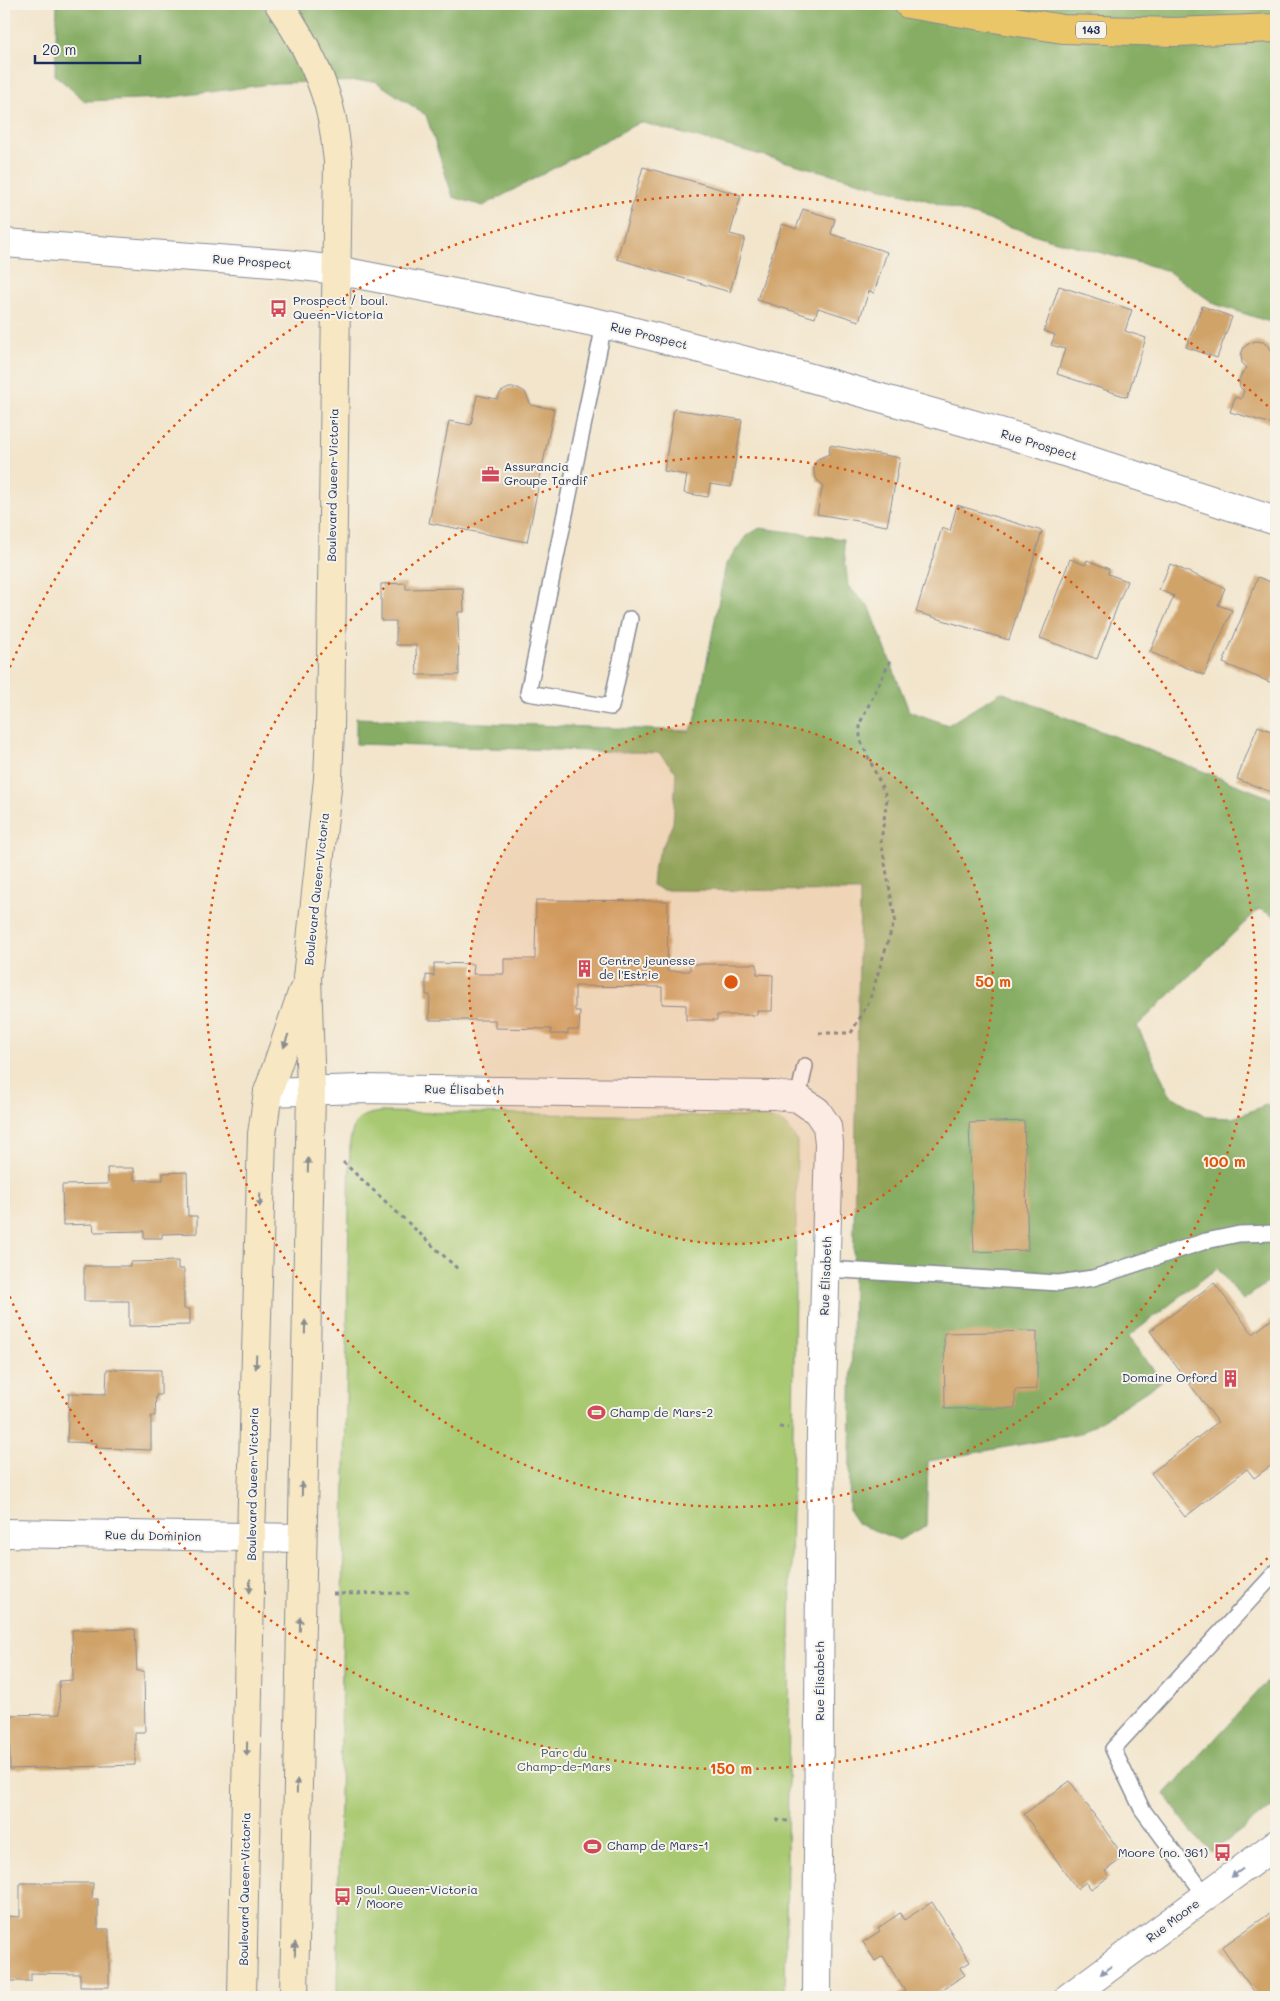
<svg xmlns="http://www.w3.org/2000/svg" width="1280" height="2001" viewBox="0 0 1280 2001" font-family="Mali,sans-serif">
<style>
.green{fill:#a8c971;stroke:#627c68}
.forest{fill:#86ad63;stroke:#506e60}
.building{fill:#d0a369}
.lines{fill:none;stroke-linecap:round;stroke-linejoin:round}
.service-casing{stroke:#868a95;stroke-width:18}
.minor-casing{stroke:#868a95;stroke-width:30}
.tertiary-casing{stroke:#868a95;stroke-width:30}
.secondary-casing{stroke:#868a95;stroke-width:30}
.primary-casing{stroke:#868a95;stroke-width:30}
.path{stroke:#868a95;stroke-width:3;stroke-dasharray:4 4;stroke-linecap:butt}
.service{stroke:#fff;stroke-width:15}
.minor{stroke:#fff;stroke-width:28}
.tertiary{stroke:#fff;stroke-width:28}
.secondary{stroke:#f7e8c3;stroke-width:28}
.primary{stroke:#ebc669;stroke-width:28}
.oneway{fill:#898c90}
.oneway2{fill:#8d97ae}
.ring{fill:none;stroke:#de5710;stroke-width:2.5;stroke-dasharray:2.5 5}
.labels{text-anchor:middle;stroke-width:4;stroke-linejoin:round;paint-order:stroke}
.shield{fill:#f7f3e8;stroke:#5d6a87;stroke-width:1}
.shield-label{font-size:11px;font-weight:bold;fill:#1b2f5e}
.street-label{font-size:12px;fill:#1b2f5e;stroke:#f7f3e8}
.poi-label{font-size:12px;fill:#1b2f5e;stroke:#f7f3e8;text-anchor:start}
.park-label{font-size:12px;fill:#3e5663;stroke:#f7f3e8}
.centre{fill:#de5710;stroke:#f7f3e8;stroke-width:2.5}
.ring-label{font-size:15px;text-anchor:middle;font-weight:bold;fill:#de5710;stroke:#f7f3e8;stroke-width:4;stroke-linejoin:round;paint-order:stroke}
</style>
<rect width="100%" height="100%" fill="#f7f3e8"/>
<filter id="ink" filterUnits="userSpaceOnUse"><feTurbulence type="fractalNoise" baseFrequency=".02" numOctaves="2"/><feDisplacementMap in="SourceGraphic" scale="10" xChannelSelector="R" yChannelSelector="G"/><feConvolveMatrix kernelMatrix="1 2 1 2 8 2 1 2 1" color-interpolation-filters="sRGB"/></filter>
<filter id="wash" filterUnits="userSpaceOnUse"><feTurbulence type="fractalNoise" baseFrequency=".0096" numOctaves="4" result="noise"/><feDisplacementMap in="SourceGraphic" scale="20" xChannelSelector="R" yChannelSelector="G"/><feGaussianBlur stdDeviation="1.12" result="paint"/><feColorMatrix in="noise" values="0 0 0 0 0 0 0 0 0 0 0 0 0 0 0 0 0 1.4 0 .05"/><feComposite in="paint" operator="in"/></filter>
<g filter="url(#wash)">
<rect width="100%" height="100%" fill="#f2e5cc"/>
<!-- green -->
<path class="green" d="M 381,1112 L 757,1117 C 780,1120 786,1121 797,1142 L 785,1997 L 337,1997 L 350,1142 C 354,1119 358,1115 381,1112 Z"/>
<!-- forest -->
<g class="forest">
<path d="M 57,4 L 1276,4 L 1276,324 L 1215,304 L 1166,270 L 1049,239 L 923,199 L 640,122 L 483,206 L 453,197 L 426,115 L 375,81 L 277,83 L 165,98 L 85,101 L 55,75 Z"/>
<path d="M 760,528 L 843,539 L 848,586 L 870,608 L 909,711 L 948,725 L 1001,692 L 1276,800 L 1276,917 L 1259,909 L 1137,1026 L 1170,1095 L 1207,1117 L 1233,1118 L 1276,1101 L 1276,1277 L 1243,1300 L 1217,1268 L 1128,1337 L 1162,1381 L 1080,1434 L 928,1461 L 926,1526 L 899,1540 L 858,1524 L 849,1511 L 860,891 L 662,890 L 652,885 L 654,865 L 673,823 L 676,772 L 659,753 L 356,744 L 356,718 L 690,731 L 695,722 L 726,564 L 746,536 Z"/>
<path d="M 1276,1672 L 1276,1804 L 1212,1852 L 1193,1834 L 1165,1794 Z"/>
</g>
<g id="blocks">
<!-- building -->
<g class="building">
<path d="M 643,167 L 741,195 L 730,234 L 745,238 L 730,292 L 617,259 Z"/>
<path d="M 803,209 L 835,219 L 831,234 L 887,252 L 874,293 L 869,291 L 859,321 L 818,308 L 815,318 L 757,300 L 782,224 L 796,229 Z"/>
<path d="M 1059,286 L 1132,310 L 1125,331 L 1146,338 L 1127,397 L 1057,374 L 1065,349 L 1051,345 L 1055,335 L 1044,331 Z"/>
<path d="M 1202,306 L 1232,317 L 1217,358 L 1186,347 Z"/>
<path d="M 1256,341 L 1263,342 L 1268,346 L 1272,354 L 1276,356 L 1276,425 L 1230,412 L 1235,397 L 1241,399 L 1244,391 L 1240,387 L 1239,380 L 1242,373 L 1247,368 L 1242,363 L 1241,355 L 1244,347 L 1250,343 Z"/>
<path d="M 509,388 L 518,388 L 525,392 L 531,405 L 554,409 L 527,542 L 429,523 L 449,421 L 471,425 L 477,395 L 497,399 L 501,392 Z"/>
<path d="M 674,409 L 742,420 L 731,487 L 710,484 L 708,497 L 684,493 L 687,475 L 664,471 Z"/>
<path d="M 830,445 L 900,458 L 887,526 L 817,514 L 823,485 L 817,480 L 814,473 L 814,465 L 818,459 L 829,454 Z"/>
<path d="M 957,505 L 1042,531 L 1009,640 L 916,612 L 942,528 L 950,531 Z"/>
<path d="M 1070,559 L 1085,565 L 1087,560 L 1109,569 L 1108,574 L 1127,581 L 1097,659 L 1040,638 Z"/>
<path d="M 1170,564 L 1225,588 L 1218,605 L 1232,610 L 1204,675 L 1150,652 L 1174,596 L 1159,590 Z"/>
<path d="M 1258,577 L 1276,584 L 1276,672 L 1272,683 L 1223,663 Z"/>
<path d="M 406,583 L 406,589 L 463,588 L 464,612 L 458,612 L 459,675 L 417,675 L 416,645 L 396,645 L 396,621 L 381,621 L 381,584 Z"/>
<path d="M 1258,726 L 1276,733 L 1276,794 L 1237,779 Z"/>
<path d="M 536,900 L 668,901 L 667,971 L 690,971 L 690,964 L 757,964 L 757,974 L 773,975 L 772,1011 L 757,1011 L 757,1015 L 717,1015 L 717,1020 L 686,1020 L 686,1005 L 662,1004 L 662,987 L 575,986 L 575,1011 L 580,1011 L 579,1030 L 568,1030 L 568,1034 L 551,1034 L 551,1029 L 495,1028 L 495,1020 L 429,1020 L 430,995 L 426,995 L 426,975 L 434,976 L 434,963 L 474,964 L 473,974 L 504,974 L 504,959 L 535,959 Z"/>
<path d="M 1024,1121 L 1028,1250 L 974,1252 L 969,1123 Z"/>
<path d="M 107,1168 L 134,1168 L 134,1180 L 163,1180 L 163,1173 L 187,1172 L 188,1216 L 197,1216 L 197,1233 L 162,1234 L 162,1238 L 144,1238 L 144,1231 L 94,1232 L 93,1224 L 63,1225 L 62,1185 L 108,1184 Z"/>
<path d="M 178,1261 L 178,1269 L 184,1269 L 184,1309 L 190,1309 L 190,1325 L 129,1326 L 129,1301 L 84,1301 L 84,1266 L 130,1266 L 130,1262 Z"/>
<path d="M 1214,1283 L 1253,1334 L 1276,1316 L 1276,1462 L 1254,1478 L 1247,1469 L 1185,1517 L 1151,1473 L 1218,1422 L 1150,1331 Z"/>
<path d="M 1037,1331 L 1037,1389 L 1015,1390 L 1015,1408 L 945,1409 L 944,1333 Z"/>
<path d="M 107,1369 L 161,1370 L 161,1395 L 156,1395 L 155,1416 L 151,1416 L 151,1450 L 97,1448 L 97,1443 L 67,1442 L 69,1393 L 106,1394 Z"/>
<path d="M 135,1629 L 137,1671 L 144,1671 L 145,1732 L 135,1732 L 135,1765 L 10,1769 L 9,1715 L 60,1714 L 59,1681 L 73,1680 L 72,1630 Z"/>
<path d="M 1070,1781 L 1124,1857 L 1105,1871 L 1109,1877 L 1091,1889 L 1086,1882 L 1077,1889 L 1024,1814 Z"/>
<path d="M 20,1883 L 93,1883 L 92,1899 L 98,1899 L 98,1929 L 109,1929 L 109,1987 L 80,1987 L 80,1974 L 31,1973 L 31,1981 L 4,1981 L 4,1916 L 20,1917 Z"/>
<path d="M 932,1902 L 970,1962 L 960,1968 L 965,1975 L 930,1997 L 899,1997 L 898,1995 L 905,1991 L 883,1956 L 875,1961 L 863,1942 L 880,1931 L 878,1928 L 900,1913 L 904,1920 Z"/>
<path d="M 1276,1909 L 1276,1997 L 1258,1997 L 1222,1947 Z"/>
</g>
</g>
</g>
<g filter="url(#ink)">
<use href="#blocks" fill-opacity="0" stroke="#868a95" stroke-width="1"/>
<g class="lines">
<defs>
<g id="service">
<path d="M 604,325 L 528,693 L 611,707 L 630,619"/>
<path d="M 798,1098 L 805,1066"/>
<path d="M 826,1269 L 1059,1283 L 1093,1278 L 1206,1241 L 1239,1234 L 1276,1233"/>
<path d="M 1206,1896 L 1142,1809 L 1113,1749 L 1276,1572"/>
</g>
<g id="minor">
<path d="M 268,1092 L 361,1089 L 775,1095 L 798,1098 L 817,1111 L 827,1126 L 829,1143 L 821,1429 L 817,1997"/>
<path d="M 4,1533 L 301,1538"/>
</g>
<g id="tertiary">
<path d="M 4,243 L 286,264 L 336,270 L 506,303 L 616,327 L 797,374 L 1021,438 L 1276,521"/>
<path d="M 1069,1997 L 1276,1844"/>
</g>
<g id="secondary">
<path d="M 279,4 C 302,38 324,78 332,119 C 335,133 336,147 338,161 L 330,728 L 328,779 L 307,978 L 311,1090 L 294,1997"/>
<path d="M 242,1997 L 251,1538 L 262,1134 L 268,1092 L 302,993"/>
</g>
<path id="primary" d="M 908,4 L 1063,29 L 1175,32 L 1276,28"/>
</defs>
<!-- service casing -->
<use href="#service" class="service-casing"/>
<!-- minor casing -->
<use href="#minor" class="minor-casing"/>
<!-- tertiary casing -->
<use href="#tertiary" class="tertiary-casing"/>
<!-- secondary casing -->
<use href="#secondary" class="secondary-casing"/>
<!-- primary casing -->
<use href="#primary" class="primary-casing"/>
<!-- path -->
<g class="path">
<path d="M 819,1033 L 851,1033 L 869,1002 L 895,919 L 881,841 L 887,798 L 860,739 L 860,723 L 890,661"/>
<path d="M 343,1162 L 460,1271"/>
<path d="M 779,1427 L 788,1428"/>
<path d="M 333,1594 L 412,1593"/>
<path d="M 776,1820 L 788,1821"/>
</g>
<!-- service -->
<use href="#service" class="service"/>
<!-- minor -->
<use href="#minor" class="minor"/>
<!-- tertiary -->
<use href="#tertiary" class="tertiary"/>
<!-- secondary -->
<use href="#secondary" class="secondary"/>
<!-- primary -->
<use href="#primary" class="primary"/>
</g>
<!-- one-way arrows -->
<defs><path id="oneway-solid" d="M-6-.8H1V-3.2L6.5 0L1 3.2V.8H-6Z" transform="scale(1.25)"/></defs>
<g class="oneway">
<use href="#oneway-solid" transform="translate(286 1041) rotate(109)"/>
<use href="#oneway-solid" transform="translate(308 1165) rotate(-89)"/>
<use href="#oneway-solid" transform="translate(260 1200) rotate(92)"/>
<use href="#oneway-solid" transform="translate(305 1327) rotate(-89)"/>
<use href="#oneway-solid" transform="translate(256 1362) rotate(92)"/>
<use href="#oneway-solid" transform="translate(302 1489) rotate(-89)"/>
<use href="#oneway-solid" transform="translate(250 1586) rotate(91)"/>
<use href="#oneway-solid" transform="translate(300 1624) rotate(-89)"/>
<use href="#oneway-solid" transform="translate(247 1749) rotate(91)"/>
<use href="#oneway-solid" transform="translate(297 1786) rotate(-89)"/>
<use href="#oneway-solid" transform="translate(295 1949) rotate(-89)"/>
</g>
<g class="oneway2">
<use href="#oneway-solid" transform="translate(1237 1873) rotate(144)"/>
<use href="#oneway-solid" transform="translate(1106 1970) rotate(143)"/>
</g>
</g>
<!-- distance rings -->
<circle cx="731" cy="982" r="262" fill="#de5710" fill-opacity=".12"/>
<g class="ring">
<circle cx="731" cy="982" r="262"/>
<circle cx="731" cy="982" r="525"/>
<path d="M1273 1553A787 787 0 0 1 4 1283M4 681A787 787 0 0 1 1273 411"/>
</g>
<!-- icons -->
<defs>
<symbol id="bus-bare" viewBox="-9 -9 18 18"><path d="M-5-6H5V4H4V6H2V4H-2V6H-4V4H-5ZM-3.5-4V0h7V-4ZM-3.5 1.2v1.5H-2V1.2ZM2 1.2v1.5H3.5V1.2Z" fill="#d1495b" stroke="#f7f3e8" stroke-width="2.5" paint-order="stroke"/></symbol>
<symbol id="office-bare" viewBox="-9 -9 18 18"><path d="M-6-3h4V-5.5h4V-3h4V5H-6ZM-1-4.5V-3h2v-1.5ZM-6 0V1H6V0Z" fill="#d1495b" stroke="#f7f3e8" stroke-width="2.5" paint-order="stroke"/></symbol>
<symbol id="building-bare" viewBox="-9 -9 18 18"><path d="M-4-6H4V6H1V3H-1V6H-4ZM-2.5-4.3h1.7v1.8h-1.7ZM.8-4.3h1.7v1.8H.8ZM-2.5-1h1.7V.8h-1.7ZM.8-1h1.7V.8H.8Z" fill="#d1495b" stroke="#f7f3e8" stroke-width="2.5" paint-order="stroke"/></symbol>
<symbol id="stadium-bare" viewBox="-9 -9 18 18"><path d="M0-5a6.5 5 0 1 0 0 10a6.5 5 0 1 0 0-10ZM-3.5-1.8h7v3.6h-7Z" fill="#d1495b" stroke="#f7f3e8" stroke-width="2.5" paint-order="stroke"/></symbol>
</defs>
<g fill-rule="evenodd">
<use href="#bus-bare" x="266" y="296" width="25" height="25"/>
<use href="#office-bare" x="478" y="462" width="25" height="25"/>
<use href="#building-bare" x="572" y="956" width="25" height="25"/>
<use href="#building-bare" x="1218" y="1366" width="25" height="25"/>
<use href="#stadium-bare" x="584" y="1400" width="25" height="25"/>
<use href="#stadium-bare" x="580" y="1834" width="25" height="25"/>
<use href="#bus-bare" x="1210" y="1840" width="25" height="25"/>
<use href="#bus-bare" x="330" y="1884" width="25" height="25"/>
</g>
<g class="labels">
<!-- shield labels -->
<rect class="shield" x="1076" y="21.5" width="30" height="17" rx="4"/>
<g class="shield-label">
<text x="1091" y="34">143</text>
</g>
<!-- street labels -->
<g class="street-label">
<text transform="translate(252 262) rotate(4)" y="4">Rue Prospect</text>
<text transform="translate(649 336) rotate(14)" y="4">Rue Prospect</text>
<text transform="translate(1039 445) rotate(17)" y="4">Rue Prospect</text>
<text transform="translate(333 485) rotate(-89)" y="4">Boulevard Queen-Victoria</text>
<text transform="translate(317 889) rotate(-84)" y="4">Boulevard Queen-Victoria</text>
<text transform="translate(464 1090) rotate(1)" y="4">Rue Élisabeth</text>
<text transform="translate(826 1276) rotate(-88)" y="4">Rue Élisabeth</text>
<text transform="translate(253 1484) rotate(-89)" y="4">Boulevard Queen-Victoria</text>
<text transform="translate(153 1536) rotate(1)" y="4">Rue du Dominion</text>
<text transform="translate(820 1681) rotate(-90)" y="4">Rue Élisabeth</text>
<text transform="translate(245 1889) rotate(-89)" y="4">Boulevard Queen-Victoria</text>
<text transform="translate(1173 1921) rotate(-37)" y="4">Rue Moore</text>
</g>
<!-- poi labels -->
<g class="poi-label">
<text x="293" y="305">Prospect / boul.<tspan x="293" dy="14">Queen-Victoria</tspan></text>
<text x="504" y="471">Assurancia<tspan x="504" dy="14">Groupe Tardif</tspan></text>
<text x="599" y="965">Centre jeunesse<tspan x="599" dy="14">de l'Estrie</tspan></text>
<text x="1217" y="1382" text-anchor="end">Domaine Orford</text>
<text x="610" y="1417">Champ de Mars-2</text>
<text x="607" y="1850">Champ de Mars-1</text>
<text x="1208" y="1857" text-anchor="end">Moore (no. 361)</text>
<text x="356" y="1894">Boul. Queen-Victoria<tspan x="356" dy="14">/ Moore</tspan></text>
</g>
<!-- park labels -->
<g class="park-label">
<text x="564" y="1757">Parc du<tspan x="564" dy="14">Champ-de-Mars</tspan></text>
</g>
</g>
<circle cx="731" cy="982" r="8" class="centre"/>
<g class="ring-label">
<text x="993" y="987">50 m</text>
<text x="1224" y="1167">100 m</text>
<text x="731" y="1774">150 m</text>
</g>
<!-- margin -->
<rect width="1280" height="2001" fill="none" stroke="#f7f3e8" stroke-width="20"/>
<!-- scale -->
<path d="M35 55v8h105v-8" fill="none" stroke="#1b2f5e" stroke-width="2.5"/>
<text x="42" y="55" font-size="15" fill="#1b2f5e" stroke="#f7f3e8" stroke-width="4" paint-order="stroke">20 m</text>
</svg>
